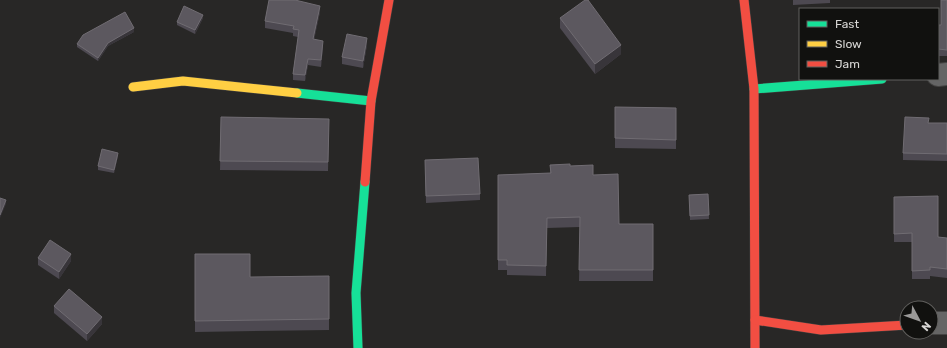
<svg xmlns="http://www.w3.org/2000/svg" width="947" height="348" viewBox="0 0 947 348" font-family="Rubik,sans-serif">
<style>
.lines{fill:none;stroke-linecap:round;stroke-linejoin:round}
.street-casing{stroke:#444342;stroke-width:24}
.fast-casing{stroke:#444342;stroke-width:10}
.slow-casing{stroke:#444342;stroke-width:10}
.jam-casing{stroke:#444342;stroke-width:10}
.street{stroke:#656565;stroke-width:22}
.fast{stroke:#16e098;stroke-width:9}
.slow{stroke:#ffcf43;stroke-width:9}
.jam{stroke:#f24e42;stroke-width:9}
.wall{fill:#4d4951}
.shaded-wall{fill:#38353a}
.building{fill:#5c585f;stroke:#706c72}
</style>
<rect width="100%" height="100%" fill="#282726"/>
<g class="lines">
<defs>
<g id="street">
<path d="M 938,75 L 947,74"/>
<path d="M 931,323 L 947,323"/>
</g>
<g id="fast">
<path d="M 754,89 L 882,79"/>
<path d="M 297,93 L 371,101"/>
<path d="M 358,348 L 356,293 L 365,182"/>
</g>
<path id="slow" d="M 133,87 L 183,81 L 297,93"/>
<g id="jam">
<path d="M 744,0 L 754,89 L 755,348"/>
<path d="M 365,182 L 371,101 L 389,0"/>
<path d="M 755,320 L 821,330 L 907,325"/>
</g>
</defs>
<!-- street casing -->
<use href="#street" class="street-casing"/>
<!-- fast casing -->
<use href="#fast" class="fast-casing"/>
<!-- slow casing -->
<use href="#slow" class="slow-casing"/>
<!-- jam casing -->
<use href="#jam" class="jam-casing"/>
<!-- street -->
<use href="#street" class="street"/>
<!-- fast -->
<use href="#fast" class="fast"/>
<!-- slow -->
<use href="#slow" class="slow"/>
<!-- jam -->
<use href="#jam" class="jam"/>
</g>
<!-- wall -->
<g class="wall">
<path d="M 793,0 L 830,0 L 830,3 L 793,5 Z"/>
<path d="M 947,0 L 947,56 L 938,56 L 938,25 L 941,25 Z"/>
<path d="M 320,12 L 314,39 L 323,47 L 321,67 L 308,65 L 305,81 L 293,80 L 293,74 L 298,37 L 293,36 L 293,33 L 265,28 L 265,21 Z"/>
<path d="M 203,18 L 195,34 L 177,25 L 177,22 Z"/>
<path d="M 560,18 L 621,54 L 595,74 L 560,28 Z"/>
<path d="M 134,32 L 108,46 L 98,61 L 77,47 L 77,44 Z"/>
<path d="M 367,45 L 363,68 L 342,64 L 342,57 Z"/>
<path d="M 615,107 L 676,108 L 676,149 L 615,148 Z"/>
<path d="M 221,117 L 329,119 L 328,171 L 220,170 Z"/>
<path d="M 947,123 L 947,161 L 903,160 L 903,153 Z"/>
<path d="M 118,156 L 114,173 L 98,170 L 98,166 Z"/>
<path d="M 425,160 L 480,194 L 480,200 L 426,203 Z"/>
<path d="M 550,165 L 570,166 L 593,175 L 619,224 L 653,224 L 653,281 L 579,281 L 580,227 L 547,228 L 546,276 L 507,275 L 507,270 L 498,270 L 498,175 L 550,173 Z"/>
<path d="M 708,194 L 709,219 L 690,220 L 689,195 Z"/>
<path d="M 894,197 L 938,237 L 947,238 L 947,278 L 930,276 L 930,279 L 912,279 L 912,242 L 894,242 Z"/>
<path d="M 195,254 L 250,277 L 329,276 L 329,330 L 195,332 Z"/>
<path d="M 38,258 L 71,261 L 59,279 L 38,265 Z"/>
<path d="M 54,306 L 102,324 L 87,341 L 54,313 Z"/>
</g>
<!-- shaded-wall -->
<g class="shaded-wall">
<path d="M 320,6 L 320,12 L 313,46 L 313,39 Z"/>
<path d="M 203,15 L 203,18 L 195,34 L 195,30 Z"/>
<path d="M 134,28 L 134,32 L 108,46 L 98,61 L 98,58 L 108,43 Z"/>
<path d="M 367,38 L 367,45 L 363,68 L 363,61 Z"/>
<path d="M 323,41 L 323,47 L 321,67 L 321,60 Z"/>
<path d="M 621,45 L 621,54 L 595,74 L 595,64 Z"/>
<path d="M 308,59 L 308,65 L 305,81 L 305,75 Z"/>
<path d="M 118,153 L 118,156 L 114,173 L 114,170 Z"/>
<path d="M 6,200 L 6,204 L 0,218 L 0,215 Z"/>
<path d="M 71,254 L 71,261 L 59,279 L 59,272 Z"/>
<path d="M 102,317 L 102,324 L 87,341 L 87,334 Z"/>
</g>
<!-- building -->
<g class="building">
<path d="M 269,0 L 295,0 L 320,6 L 313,39 L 323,41 L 321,60 L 308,59 L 305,75 L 293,74 L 299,30 L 293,29 L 294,26 L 265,21 Z"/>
<path d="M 585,0 L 588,0 L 621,45 L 595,64 L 560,18 Z"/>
<path d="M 941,0 L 947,0 L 947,50 L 938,49 L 938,25 L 941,25 Z"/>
<path d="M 184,6 L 203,15 L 195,30 L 177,22 Z"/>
<path d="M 125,12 L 134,28 L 108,43 L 98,58 L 77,44 L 83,35 Z"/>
<path d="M 347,34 L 367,38 L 363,61 L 342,57 Z"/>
<path d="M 615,107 L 676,108 L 676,140 L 615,138 Z"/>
<path d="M 221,117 L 329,119 L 328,162 L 220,161 Z"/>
<path d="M 905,117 L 929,118 L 928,123 L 947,123 L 947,154 L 903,153 Z"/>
<path d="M 102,149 L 118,153 L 114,170 L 98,166 Z"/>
<path d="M 478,158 L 480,194 L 426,196 L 425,160 Z"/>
<path d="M 570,164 L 570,166 L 593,165 L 593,175 L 618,174 L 619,224 L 653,224 L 653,270 L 579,270 L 580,217 L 547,218 L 546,266 L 507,265 L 507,260 L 498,260 L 498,175 L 551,173 L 550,165 Z"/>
<path d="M 708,194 L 709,215 L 690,216 L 689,195 Z"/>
<path d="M 938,196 L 938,237 L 947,238 L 947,269 L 930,267 L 930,270 L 912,271 L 912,233 L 894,234 L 894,197 Z"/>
<path d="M 0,198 L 6,200 L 0,215 Z"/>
<path d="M 50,240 L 71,254 L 59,272 L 38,258 Z"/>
<path d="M 195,254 L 250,254 L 250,277 L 329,276 L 329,319 L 195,321 Z"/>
<path d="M 69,289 L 102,317 L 87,334 L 54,306 Z"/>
</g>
<!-- legend -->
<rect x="799" y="8" width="140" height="72" fill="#11110f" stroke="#61605e"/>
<rect x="807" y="21" width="20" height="6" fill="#16e098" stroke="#61605e"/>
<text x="835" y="28" font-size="12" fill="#d8d7d5">Fast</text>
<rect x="807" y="41" width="20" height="6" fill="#ffcf43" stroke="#61605e"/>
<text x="835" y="48" font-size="12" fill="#d8d7d5">Slow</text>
<rect x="807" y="61" width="20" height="6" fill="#f24e42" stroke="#61605e"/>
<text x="835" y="68" font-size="12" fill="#d8d7d5">Jam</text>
<!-- north arrow -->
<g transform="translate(919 320) rotate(131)"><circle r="19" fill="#11110f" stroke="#61605e"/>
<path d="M0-3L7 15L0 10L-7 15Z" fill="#9a9998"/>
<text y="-6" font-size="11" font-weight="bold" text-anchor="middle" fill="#d8d7d5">N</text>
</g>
</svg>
